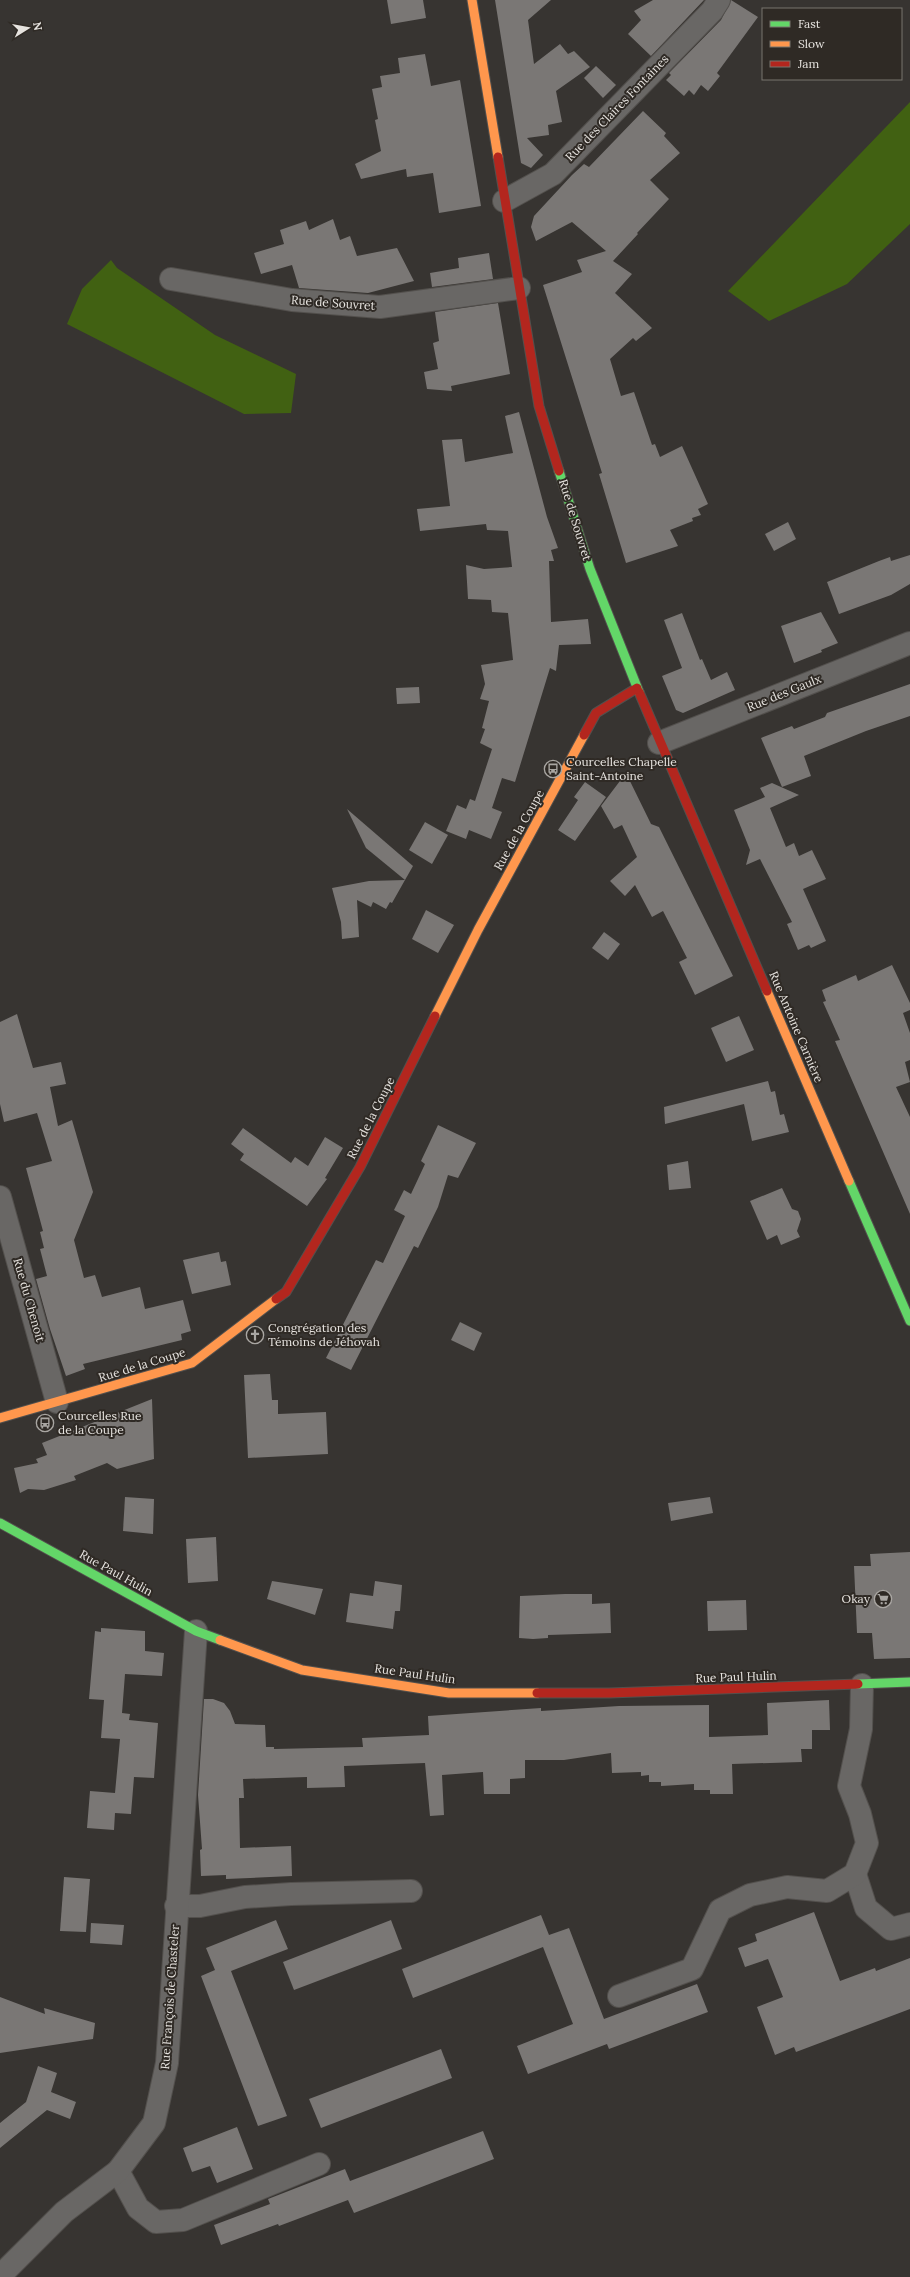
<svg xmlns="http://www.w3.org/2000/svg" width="910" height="2277" viewBox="0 0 910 2277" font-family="Lora,serif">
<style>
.forest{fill:#416112}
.building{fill:#7a7775}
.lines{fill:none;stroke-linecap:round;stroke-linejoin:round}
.street-casing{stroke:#53504d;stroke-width:24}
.fast-casing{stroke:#53504d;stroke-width:11}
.slow-casing{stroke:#53504d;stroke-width:11}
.jam-casing{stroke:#53504d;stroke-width:11}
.street{stroke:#696765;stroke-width:22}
.fast{stroke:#63d668;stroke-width:9}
.slow{stroke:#ff974d;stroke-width:9}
.jam{stroke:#b3261e;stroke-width:9}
.labels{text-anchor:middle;stroke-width:4;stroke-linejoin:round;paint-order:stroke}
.street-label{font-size:12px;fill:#e6e3df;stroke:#2f2a25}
.poi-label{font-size:12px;fill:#e6e3df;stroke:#2f2a25;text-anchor:start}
</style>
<rect width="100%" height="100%" fill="#373431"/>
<!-- forest -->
<g class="forest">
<path d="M 910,102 L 910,224 L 847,284 L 769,321 L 728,291 Z"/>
<path d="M 111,260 L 117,268 L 215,335 L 296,374 L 291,413 L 244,414 L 67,324 L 82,289 Z"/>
</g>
<!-- building -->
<g class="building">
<path d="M 387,0 L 423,0 L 426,18 L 391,24 Z"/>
<path d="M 495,0 L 551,0 L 528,20 L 534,64 L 560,44 L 568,54 L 574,51 L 590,67 L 556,91 L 562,122 L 548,125 L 549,135 L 527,138 L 543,155 L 531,168 L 521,163 Z"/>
<path d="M 653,0 L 704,0 L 651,56 L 628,34 L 641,20 L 634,11 Z"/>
<path d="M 731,0 L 758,17 L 717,73 L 720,76 L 708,91 L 701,85 L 694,95 L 689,90 L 684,96 L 666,80 L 671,75 L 669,73 L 721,20 Z"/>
<path d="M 425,54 L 431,86 L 460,80 L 481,206 L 439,213 L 433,173 L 407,177 L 406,169 L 361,179 L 355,164 L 381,151 L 375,120 L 378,119 L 372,89 L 382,87 L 380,76 L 400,73 L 398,58 Z"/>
<path d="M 596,66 L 616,85 L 603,98 L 584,78 Z"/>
<path d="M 643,111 L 666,133 L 664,136 L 680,153 L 650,180 L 669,199 L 637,233 L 638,234 L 613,261 L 632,274 L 615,293 L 652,328 L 636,341 L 633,338 L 610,359 L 621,396 L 634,392 L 652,445 L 655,444 L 660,457 L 682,446 L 708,504 L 698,509 L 701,515 L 692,518 L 693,521 L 670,530 L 678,546 L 626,563 L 599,474 L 602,473 L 543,285 L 582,272 L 577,260 L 606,251 L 572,222 L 536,241 L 531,227 L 534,216 L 572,175 L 584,164 L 589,167 Z"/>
<path d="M 333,219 L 340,240 L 350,236 L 357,256 L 397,248 L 414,281 L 368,293 L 299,288 L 292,265 L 261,274 L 254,253 L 284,244 L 280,230 L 306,221 L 309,230 Z"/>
<path d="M 489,253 L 493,279 L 432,287 L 430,273 L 459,268 L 458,258 Z"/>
<path d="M 498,303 L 510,374 L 451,386 L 452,391 L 427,389 L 424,372 L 438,369 L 433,343 L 439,341 L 435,312 Z"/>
<path d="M 519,412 L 547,517 L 558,548 L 551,550 L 554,561 L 549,561 L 551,622 L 588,619 L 591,644 L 559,645 L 556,671 L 550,668 L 515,782 L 502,778 L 492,808 L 502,812 L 491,839 L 469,830 L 466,839 L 446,831 L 457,805 L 466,809 L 470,799 L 475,801 L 492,749 L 480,743 L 485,729 L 482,728 L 489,701 L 480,699 L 485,684 L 481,665 L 513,660 L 508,613 L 492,612 L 491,600 L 468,599 L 466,565 L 484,569 L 512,567 L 508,531 L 487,530 L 486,524 L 420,531 L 417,509 L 450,506 L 442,440 L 462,439 L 465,462 L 513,453 L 505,416 Z"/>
<path d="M 788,522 L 796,539 L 774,551 L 765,534 Z"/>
<path d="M 910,555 L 910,584 L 891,595 L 839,614 L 827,582 L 879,561 L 890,557 L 891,561 Z"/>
<path d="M 821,612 L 838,643 L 821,650 L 822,652 L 794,663 L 781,626 Z"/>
<path d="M 682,613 L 700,660 L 702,659 L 711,680 L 727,672 L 735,690 L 683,713 L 676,710 L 662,676 L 682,668 L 664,620 Z"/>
<path d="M 910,684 L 910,716 L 866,731 L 804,756 L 811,776 L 782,787 L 761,738 L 792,726 L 794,729 L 825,717 L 827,713 Z"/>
<path d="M 419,687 L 420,703 L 397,704 L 396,688 Z"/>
<path d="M 626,773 L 651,824 L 659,827 L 733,976 L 695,995 L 679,962 L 687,958 L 663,911 L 652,917 L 635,885 L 625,896 L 610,881 L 637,857 L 622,825 L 614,829 L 601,806 Z"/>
<path d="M 585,782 L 606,797 L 575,841 L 558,830 L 578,800 L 574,797 Z"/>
<path d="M 772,783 L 799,795 L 770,808 L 786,847 L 794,843 L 799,856 L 812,850 L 826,879 L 803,889 L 826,941 L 811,948 L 809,945 L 798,950 L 787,924 L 792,922 L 760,859 L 746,865 L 750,850 L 734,810 L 765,797 L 760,788 Z"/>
<path d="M 347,809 L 413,866 L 405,880 L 366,848 Z"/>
<path d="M 425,822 L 448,835 L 432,864 L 409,850 Z"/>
<path d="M 405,880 L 392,903 L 390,902 L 386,909 L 373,902 L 371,907 L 357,900 L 359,937 L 342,939 L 341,922 L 332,888 L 369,881 Z"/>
<path d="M 426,910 L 454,925 L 438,953 L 412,939 Z"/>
<path d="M 604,932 L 620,944 L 608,960 L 592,948 Z"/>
<path d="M 892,965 L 910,1003 L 910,1010 L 903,1013 L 910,1033 L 910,1060 L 905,1062 L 910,1082 L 896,1087 L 910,1117 L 910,1214 L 835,1041 L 840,1040 L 823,1002 L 826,1001 L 822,990 L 856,975 L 858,981 Z"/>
<path d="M 17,1014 L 33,1068 L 61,1062 L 66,1084 L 50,1087 L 58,1126 L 72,1120 L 93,1192 L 74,1240 L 84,1278 L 95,1275 L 102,1297 L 140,1287 L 145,1309 L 183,1300 L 191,1331 L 181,1334 L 182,1340 L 83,1364 L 85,1369 L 66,1376 L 50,1329 L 36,1279 L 47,1276 L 40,1249 L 44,1248 L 40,1232 L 43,1231 L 26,1168 L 52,1161 L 37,1113 L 4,1122 L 0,1104 L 0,1022 Z"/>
<path d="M 739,1016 L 754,1050 L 726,1062 L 711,1028 Z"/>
<path d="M 768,1081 L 771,1092 L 775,1091 L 780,1115 L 784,1114 L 789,1132 L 752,1141 L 744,1104 L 665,1124 L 664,1107 Z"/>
<path d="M 438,1125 L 476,1143 L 458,1178 L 448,1175 L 438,1207 L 418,1248 L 414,1246 L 351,1370 L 326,1358 L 376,1260 L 383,1263 L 405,1216 L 394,1210 L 404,1190 L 411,1194 L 425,1164 L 421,1161 Z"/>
<path d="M 243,1128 L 291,1163 L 295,1157 L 308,1166 L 325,1137 L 343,1148 L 325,1178 L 327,1179 L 307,1206 L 240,1160 L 244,1154 L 231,1144 Z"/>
<path d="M 688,1161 L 691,1188 L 669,1190 L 667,1165 Z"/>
<path d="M 782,1188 L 792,1209 L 798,1211 L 801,1219 L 797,1231 L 800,1237 L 781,1245 L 777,1235 L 767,1240 L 750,1201 Z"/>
<path d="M 219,1252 L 221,1262 L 226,1261 L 231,1285 L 192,1294 L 183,1260 Z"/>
<path d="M 460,1322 L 482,1333 L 474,1351 L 451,1340 Z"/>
<path d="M 270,1374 L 272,1400 L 278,1400 L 278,1414 L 326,1412 L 328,1454 L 248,1458 L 244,1375 Z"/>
<path d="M 152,1399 L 154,1459 L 117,1469 L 107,1463 L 74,1476 L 76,1480 L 44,1490 L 28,1489 L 20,1493 L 14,1468 L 38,1463 L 36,1459 L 47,1455 L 42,1443 Z"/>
<path d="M 125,1497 L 154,1499 L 153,1534 L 123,1531 Z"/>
<path d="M 710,1497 L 713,1513 L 671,1521 L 668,1503 Z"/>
<path d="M 216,1537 L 218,1581 L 188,1583 L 186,1539 Z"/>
<path d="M 910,1552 L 910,1658 L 874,1659 L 872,1633 L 857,1633 L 854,1566 L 871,1566 L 870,1554 Z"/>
<path d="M 272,1581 L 323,1589 L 315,1615 L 267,1599 Z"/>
<path d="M 375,1581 L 402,1585 L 400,1611 L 395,1611 L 393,1629 L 346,1622 L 350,1593 L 373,1596 Z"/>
<path d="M 565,1594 L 592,1594 L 592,1604 L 610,1603 L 611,1633 L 548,1635 L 548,1638 L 533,1639 L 519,1638 L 520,1596 Z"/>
<path d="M 746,1600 L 747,1630 L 708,1631 L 707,1601 Z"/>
<path d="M 101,1628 L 145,1631 L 145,1651 L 164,1653 L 162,1676 L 125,1674 L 122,1713 L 130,1714 L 129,1720 L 158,1723 L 154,1778 L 134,1777 L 131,1814 L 115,1813 L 114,1830 L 87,1828 L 90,1791 L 115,1793 L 120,1739 L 101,1738 L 104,1700 L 89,1699 L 95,1631 L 101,1632 Z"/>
<path d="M 204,1699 L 213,1699 L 224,1703 L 230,1711 L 235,1724 L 265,1725 L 266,1747 L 274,1747 L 274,1749 L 363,1747 L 362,1738 L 429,1735 L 428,1716 L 541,1708 L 541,1711 L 619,1706 L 709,1705 L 709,1737 L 768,1735 L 767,1703 L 829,1700 L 830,1730 L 812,1730 L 812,1749 L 801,1749 L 802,1762 L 732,1764 L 733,1794 L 710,1794 L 710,1790 L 694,1790 L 694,1784 L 661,1786 L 661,1782 L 649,1782 L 649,1775 L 641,1776 L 641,1772 L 612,1773 L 611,1753 L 564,1760 L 525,1760 L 525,1778 L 510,1779 L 510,1794 L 484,1794 L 483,1772 L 442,1775 L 444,1815 L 430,1816 L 425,1763 L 344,1766 L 345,1787 L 307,1788 L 307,1777 L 243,1779 L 244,1798 L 239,1798 L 240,1848 L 291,1846 L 292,1876 L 226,1879 L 226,1875 L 201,1876 L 200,1850 L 202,1849 L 198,1795 Z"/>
<path d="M 64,1877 L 90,1879 L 86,1932 L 60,1931 Z"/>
<path d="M 814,1912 L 840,1981 L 875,1968 L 876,1971 L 910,1958 L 910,2009 L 796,2052 L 794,2047 L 775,2055 L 757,2007 L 783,1997 L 768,1959 L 745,1967 L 738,1948 L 757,1941 L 755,1934 Z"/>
<path d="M 541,1915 L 549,1935 L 569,1928 L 604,2019 L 697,1984 L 708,2012 L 609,2049 L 607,2044 L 528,2074 L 517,2046 L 573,2024 L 543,1947 L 413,1998 L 402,1969 Z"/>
<path d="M 276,1920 L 288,1949 L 231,1971 L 287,2116 L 258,2126 L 201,1976 L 215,1970 L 206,1948 Z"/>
<path d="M 391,1920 L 402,1949 L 294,1990 L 283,1962 Z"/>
<path d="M 91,1923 L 124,1925 L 122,1945 L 90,1943 Z"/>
<path d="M 0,1997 L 45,2014 L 44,2008 L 95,2023 L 93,2039 L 0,2053 Z"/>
<path d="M 441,2049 L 452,2078 L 321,2128 L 309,2099 Z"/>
<path d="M 38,2066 L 57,2073 L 51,2092 L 76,2102 L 70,2119 L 47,2110 L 0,2148 L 0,2123 L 26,2102 Z"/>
<path d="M 237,2127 L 253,2169 L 217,2183 L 210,2166 L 192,2172 L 183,2148 Z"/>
<path d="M 483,2131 L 494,2159 L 354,2213 L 348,2200 L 279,2226 L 278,2224 L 221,2245 L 214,2225 L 270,2204 L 268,2199 L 345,2169 L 350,2181 Z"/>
</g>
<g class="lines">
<defs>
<g id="street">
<path d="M 504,201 L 553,174 L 712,11 L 719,0"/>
<path d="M 171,279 L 292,300 L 380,307 L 519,288"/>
<path d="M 659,743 L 910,643"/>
<path d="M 0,1197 L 57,1402"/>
<path d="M 855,1874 L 866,1908 L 891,1929 L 910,1924"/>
<path d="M 176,1906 L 200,1906 L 245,1897 L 291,1894 L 411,1891"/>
<path d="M 619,1996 L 692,1969 L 720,1910 L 750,1895 L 787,1887 L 827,1891 L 855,1874 L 867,1843 L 860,1814 L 849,1786 L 861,1729 L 862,1685"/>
<path d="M 118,2171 L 138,2208 L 156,2222 L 183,2220 L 319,2164"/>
<path d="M 0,2276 L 64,2212 L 118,2171 L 154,2123 L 167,2063 L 196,1631"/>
</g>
<g id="fast">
<path d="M 559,471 L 590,569 L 639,692"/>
<path d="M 849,1181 L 910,1321"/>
<path d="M 0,1523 L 196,1631 L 220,1640"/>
<path d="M 858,1684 L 910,1682"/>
</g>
<g id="slow">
<path d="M 472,0 L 498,157"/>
<path d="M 767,991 L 849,1181"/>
<path d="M 435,1016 L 478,930 L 584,735"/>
<path d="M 0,1418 L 192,1363 L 276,1299"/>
<path d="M 220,1640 L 302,1670 L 449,1693 L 537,1693"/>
</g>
<g id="jam">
<path d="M 498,157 L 539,406 L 559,471"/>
<path d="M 639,692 L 767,991"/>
<path d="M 584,735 L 596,713 L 637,688"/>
<path d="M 276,1299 L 286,1292 L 360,1167 L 435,1016"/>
<path d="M 537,1693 L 609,1693 L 858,1684"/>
</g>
</defs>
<!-- street casing -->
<use href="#street" class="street-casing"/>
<!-- fast casing -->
<use href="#fast" class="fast-casing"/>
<!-- slow casing -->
<use href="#slow" class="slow-casing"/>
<!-- jam casing -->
<use href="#jam" class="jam-casing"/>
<!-- street -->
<use href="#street" class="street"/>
<!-- fast -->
<use href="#fast" class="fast"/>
<!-- slow -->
<use href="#slow" class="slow"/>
<!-- jam -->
<use href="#jam" class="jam"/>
</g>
<!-- icons -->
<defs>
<symbol id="bus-ring" viewBox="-11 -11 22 22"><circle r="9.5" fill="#2f2a25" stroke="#a9a6a2" stroke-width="1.5"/><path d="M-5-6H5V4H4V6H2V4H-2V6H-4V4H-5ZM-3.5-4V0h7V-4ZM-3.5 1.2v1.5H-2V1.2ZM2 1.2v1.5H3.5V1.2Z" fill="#a9a6a2"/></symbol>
<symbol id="church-ring" viewBox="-11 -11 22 22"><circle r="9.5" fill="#2f2a25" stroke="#a9a6a2" stroke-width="1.5"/><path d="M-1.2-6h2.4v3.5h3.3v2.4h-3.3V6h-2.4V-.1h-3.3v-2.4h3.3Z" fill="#a9a6a2"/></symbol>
<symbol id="supermarket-ring" viewBox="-11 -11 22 22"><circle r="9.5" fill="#2f2a25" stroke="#a9a6a2" stroke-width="1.5"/><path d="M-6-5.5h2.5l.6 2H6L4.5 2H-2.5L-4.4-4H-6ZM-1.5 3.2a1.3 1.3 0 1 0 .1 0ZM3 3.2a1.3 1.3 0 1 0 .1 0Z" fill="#a9a6a2"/></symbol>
</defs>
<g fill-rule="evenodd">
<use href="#bus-ring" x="543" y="759" width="20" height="20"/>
<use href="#church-ring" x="245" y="1325" width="20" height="20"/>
<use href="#bus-ring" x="35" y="1413" width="20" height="20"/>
<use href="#supermarket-ring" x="873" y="1589" width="20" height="20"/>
</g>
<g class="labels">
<!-- street labels -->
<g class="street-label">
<text transform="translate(617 108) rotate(-46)" y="4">Rue des Claires Fontaines</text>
<text transform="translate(333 303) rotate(4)" y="4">Rue de Souvret</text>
<text transform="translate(575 520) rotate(73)" y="4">Rue de Souvret</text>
<text transform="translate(784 693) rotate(-22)" y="4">Rue des Gaulx</text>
<text transform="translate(519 830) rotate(-61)" y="4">Rue de la Coupe</text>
<text transform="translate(796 1027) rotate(67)" y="4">Rue Antoine Carnière</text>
<text transform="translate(371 1118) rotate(-63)" y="4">Rue de la Coupe</text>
<text transform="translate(29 1300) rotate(74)" y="4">Rue du Chenoit</text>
<text transform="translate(142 1365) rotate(-17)" y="4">Rue de la Coupe</text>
<text transform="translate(116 1573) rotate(29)" y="4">Rue Paul Hulin</text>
<text transform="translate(415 1674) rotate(8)" y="4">Rue Paul Hulin</text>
<text transform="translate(736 1677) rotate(-2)" y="4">Rue Paul Hulin</text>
<text transform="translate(170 1997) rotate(-86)" y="4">Rue François de Chasteler</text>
</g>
<!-- poi labels -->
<g class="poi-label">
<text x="566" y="766">Courcelles Chapelle<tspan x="566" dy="14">Saint-Antoine</tspan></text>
<text x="268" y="1332">Congrégation des<tspan x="268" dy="14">Témoins de Jéhovah</tspan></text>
<text x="58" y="1420">Courcelles Rue<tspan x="58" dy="14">de la Coupe</tspan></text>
<text x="870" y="1603" text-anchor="end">Okay</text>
</g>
</g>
<!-- legend -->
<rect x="762" y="8" width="140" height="72" fill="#2f2a25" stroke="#78746f"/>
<rect x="770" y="21" width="20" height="6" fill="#63d668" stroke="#78746f"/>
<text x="798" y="28" font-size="12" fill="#e6e3df">Fast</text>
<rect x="770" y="41" width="20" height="6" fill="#ff974d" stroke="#78746f"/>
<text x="798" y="48" font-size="12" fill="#e6e3df">Slow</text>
<rect x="770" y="61" width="20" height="6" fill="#b3261e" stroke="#78746f"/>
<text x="798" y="68" font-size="12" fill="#e6e3df">Jam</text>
<!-- north arrow -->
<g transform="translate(28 28) rotate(79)" stroke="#2f2a25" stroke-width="3" paint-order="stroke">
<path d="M0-3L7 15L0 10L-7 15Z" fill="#e6e3df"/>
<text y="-6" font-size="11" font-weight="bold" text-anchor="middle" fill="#e6e3df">N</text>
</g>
</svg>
